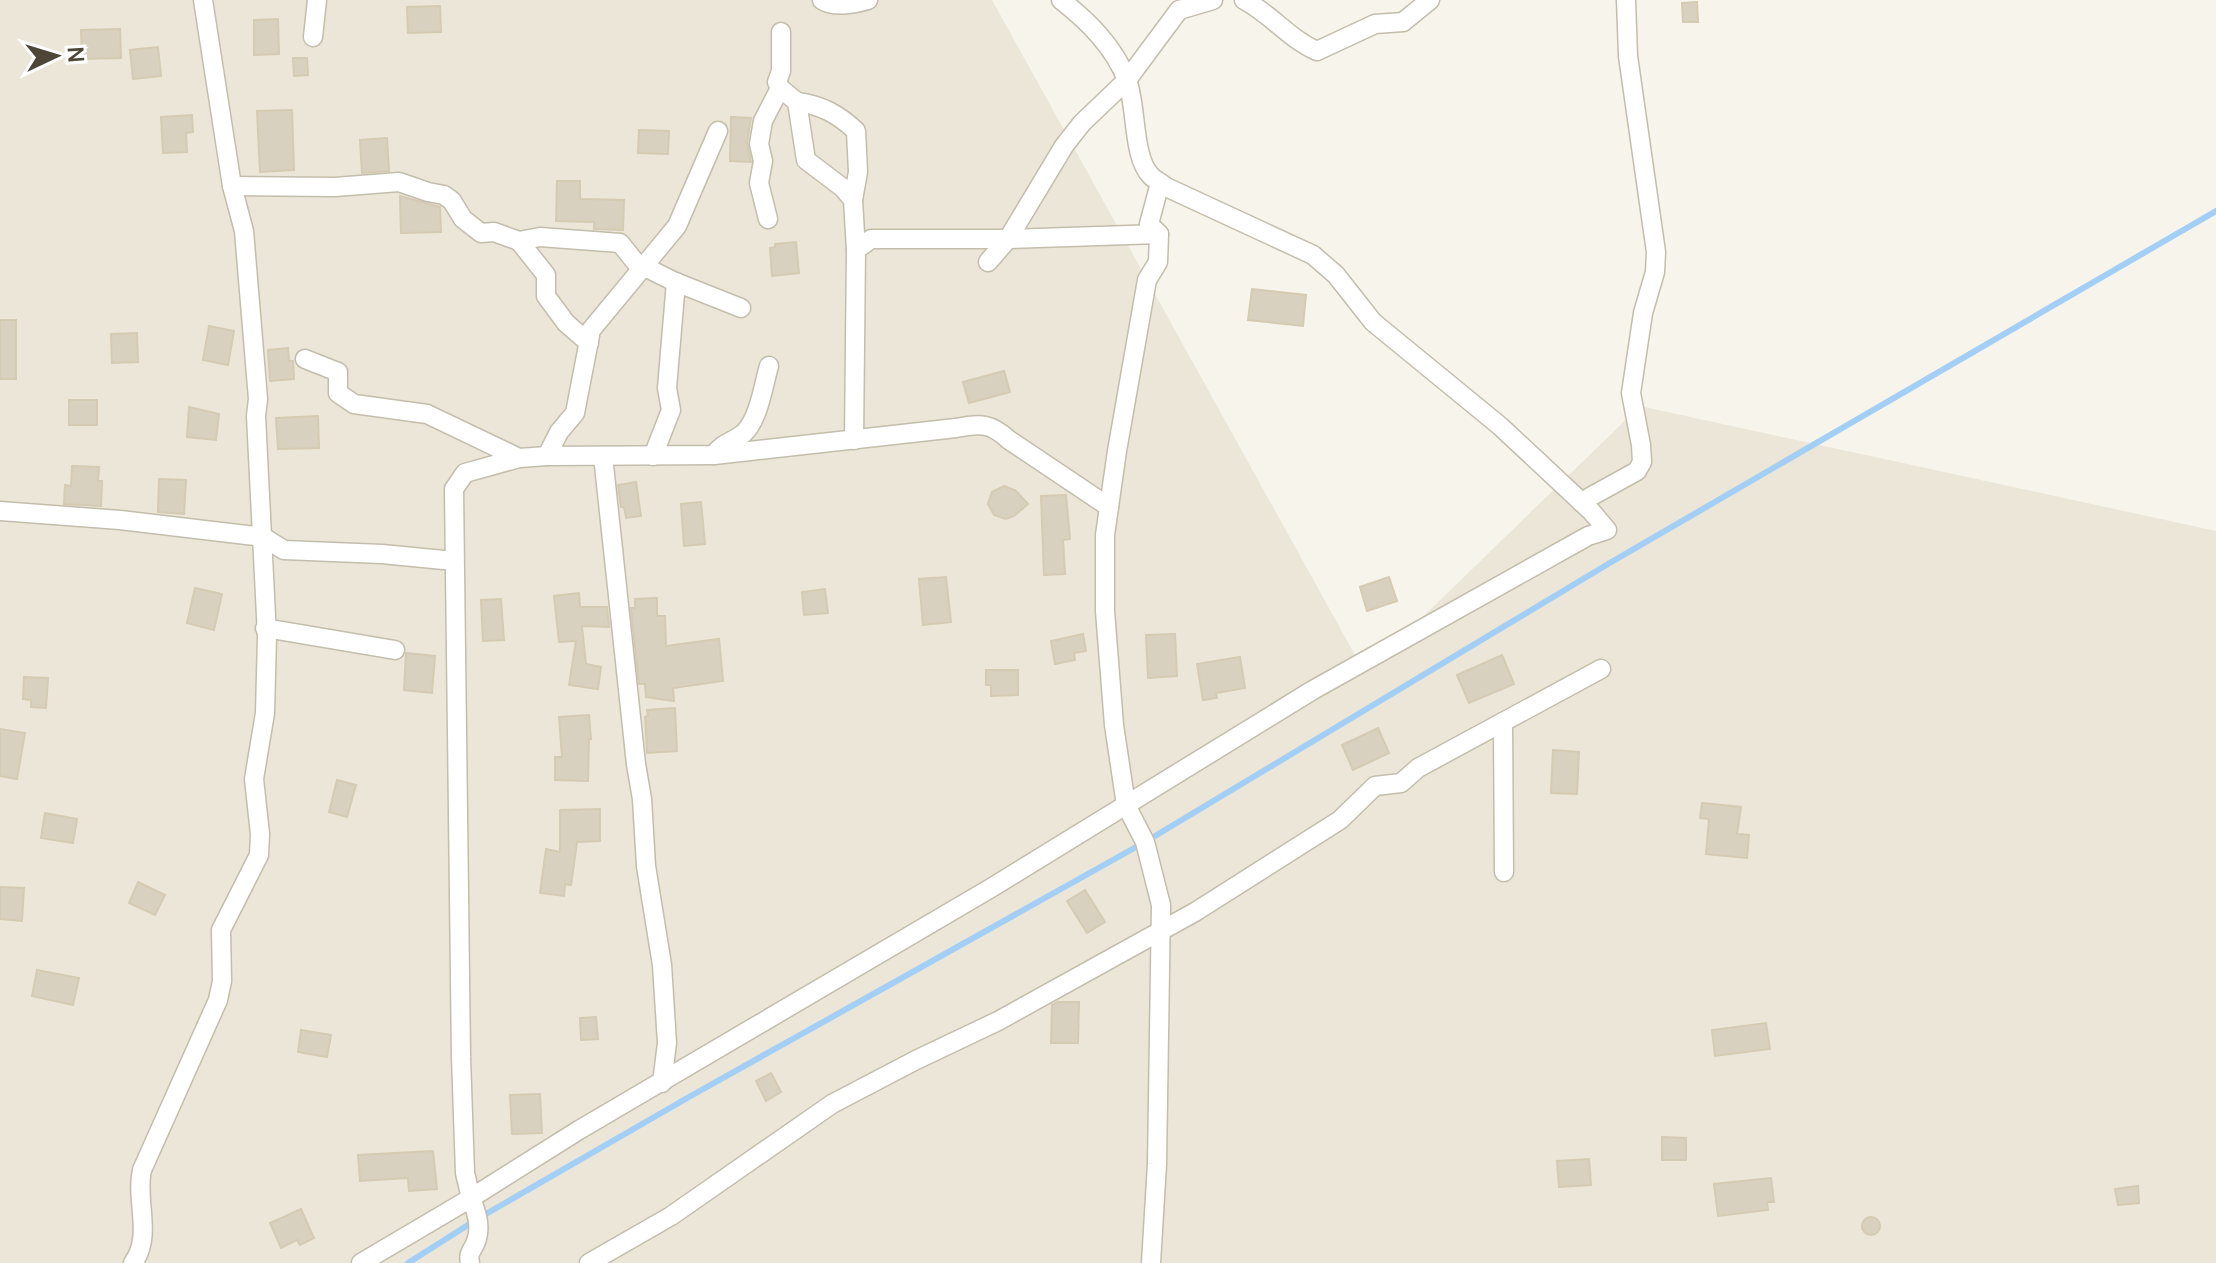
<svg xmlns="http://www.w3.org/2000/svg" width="2216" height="1263" viewBox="0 0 2216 1263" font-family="Manrope,sans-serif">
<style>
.residential{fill:#ebe6d8}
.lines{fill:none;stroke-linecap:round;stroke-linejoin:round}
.stream{stroke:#a3cff7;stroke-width:6}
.building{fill:#d9d1bf;stroke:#d5cab2;stroke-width:2}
.minor-casing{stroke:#c3bdac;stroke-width:21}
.minor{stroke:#fff;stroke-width:18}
</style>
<rect width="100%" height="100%" fill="#f7f4eb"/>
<!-- residential -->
<path class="residential" d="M 0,0 L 992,0 L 1365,673 L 1640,406 L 2216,531 L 2216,1263 L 0,1263 Z"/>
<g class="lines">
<!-- stream -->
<path class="stream" d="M 408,1263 L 479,1218 L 689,1097 L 1145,842 L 1608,564 L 2216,211"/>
</g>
<!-- building -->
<g class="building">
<path d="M 1697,2 L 1698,22 L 1683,22 L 1682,3 Z"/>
<path d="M 440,6 L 441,32 L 408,33 L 407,7 Z"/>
<path d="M 278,19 L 279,54 L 254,55 L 254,20 Z"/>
<path d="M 120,29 L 121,58 L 82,59 L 81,30 Z"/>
<path d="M 158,47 L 161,76 L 133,79 L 130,50 Z"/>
<path d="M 293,58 L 307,58 L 308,75 L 294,76 Z"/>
<path d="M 292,110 L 294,170 L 260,172 L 257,111 Z"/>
<path d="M 192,115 L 193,132 L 186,133 L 187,152 L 163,153 L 161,117 Z"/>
<path d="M 731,117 L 751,118 L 747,143 L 751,162 L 730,161 Z"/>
<path d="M 639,130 L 669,131 L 668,154 L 638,153 Z"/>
<path d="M 387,138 L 389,171 L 362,173 L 360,140 Z"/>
<path d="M 557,181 L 580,181 L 580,199 L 624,200 L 623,230 L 594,229 L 594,222 L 556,221 Z"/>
<path d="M 400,196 L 440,207 L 441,232 L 401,233 Z"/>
<path d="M 796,242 L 799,273 L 772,276 L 770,248 L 775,247 L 775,244 Z"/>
<path d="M 1252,289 L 1306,295 L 1303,326 L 1248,320 Z"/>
<rect x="0" y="320" width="16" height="59"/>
<path d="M 209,326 L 234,331 L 228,365 L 203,360 Z"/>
<path d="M 137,333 L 138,362 L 112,363 L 111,334 Z"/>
<path d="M 288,348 L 289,361 L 293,361 L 294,379 L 270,381 L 268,350 Z"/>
<path d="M 1004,371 L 1010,392 L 969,403 L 963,382 Z"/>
<rect x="69" y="400" width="28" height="25"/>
<path d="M 189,407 L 219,414 L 216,440 L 187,437 Z"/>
<path d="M 318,416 L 319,448 L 278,449 L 276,418 Z"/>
<path d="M 72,466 L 99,467 L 98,481 L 102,481 L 101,506 L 64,504 L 65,485 L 71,486 Z"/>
<path d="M 159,479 L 186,480 L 184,514 L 158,512 Z"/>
<path d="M 636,482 L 641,516 L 626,518 L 624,507 L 621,507 L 618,485 Z"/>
<path d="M 1004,486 L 1015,490 L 1028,504 L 1014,516 L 1006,519 L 994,515 L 988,504 L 992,492 Z"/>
<path d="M 1066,495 L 1070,539 L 1063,540 L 1065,574 L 1044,575 L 1041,496 Z"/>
<path d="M 701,502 L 705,544 L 684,546 L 681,504 Z"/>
<path d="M 946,577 L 951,622 L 923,625 L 919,579 Z"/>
<path d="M 1389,577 L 1397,601 L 1367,611 L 1360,587 Z"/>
<path d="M 195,588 L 222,594 L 214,630 L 187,623 Z"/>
<path d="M 825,589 L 828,613 L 804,615 L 802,592 Z"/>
<path d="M 579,593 L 580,607 L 607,607 L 609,627 L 582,626 L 586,664 L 601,667 L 598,689 L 569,685 L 576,641 L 559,642 L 554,596 Z"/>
<path d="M 657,598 L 657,616 L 665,616 L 666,646 L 719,639 L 723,681 L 673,688 L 674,701 L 646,697 L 645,684 L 639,684 L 631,608 L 635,608 L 635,599 Z"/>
<path d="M 501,599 L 504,640 L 483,641 L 481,600 Z"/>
<path d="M 1083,634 L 1086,651 L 1074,653 L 1075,660 L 1055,664 L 1051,641 Z"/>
<path d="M 1175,634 L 1177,676 L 1148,678 L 1146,635 Z"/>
<path d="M 406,653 L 435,656 L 432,693 L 404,690 Z"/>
<path d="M 1502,655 L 1514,684 L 1469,703 L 1457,675 Z"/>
<path d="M 1240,657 L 1245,688 L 1216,693 L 1217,698 L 1203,700 L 1197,664 Z"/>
<path d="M 986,670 L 1018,670 L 1018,695 L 991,696 L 991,685 L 986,685 Z"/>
<path d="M 24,677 L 48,678 L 46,708 L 31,707 L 31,700 L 23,699 Z"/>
<path d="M 675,708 L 677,751 L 647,753 L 645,717 L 648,716 L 647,710 Z"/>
<path d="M 589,715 L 591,739 L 589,739 L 588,781 L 555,780 L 555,757 L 562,757 L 559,717 Z"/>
<path d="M 1378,728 L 1389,753 L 1353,770 L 1342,745 Z"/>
<path d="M 0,729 L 25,733 L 17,779 L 0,776 Z"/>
<path d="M 1553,750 L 1579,752 L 1577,794 L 1551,793 Z"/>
<path d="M 337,780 L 356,785 L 347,817 L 329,812 Z"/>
<path d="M 1702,803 L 1741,807 L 1737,834 L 1749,835 L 1747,858 L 1706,854 L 1709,819 L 1700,818 Z"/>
<path d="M 600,809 L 600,841 L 577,842 L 571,885 L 565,884 L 564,896 L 540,893 L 546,849 L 560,852 L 560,810 Z"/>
<path d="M 45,813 L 77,819 L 73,843 L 41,838 Z"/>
<path d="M 138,882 L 165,895 L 155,915 L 129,903 Z"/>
<path d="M 0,887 L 24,888 L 22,921 L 0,919 Z"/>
<path d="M 1085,890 L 1105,922 L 1087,933 L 1067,901 Z"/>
<path d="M 37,970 L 79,978 L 73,1005 L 32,996 Z"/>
<path d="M 1058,1002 L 1079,1002 L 1078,1043 L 1051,1043 L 1052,1005 Z"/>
<path d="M 596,1017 L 598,1039 L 581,1040 L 580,1018 Z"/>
<path d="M 1766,1023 L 1770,1049 L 1715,1056 L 1712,1030 Z"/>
<path d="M 301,1030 L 331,1035 L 327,1057 L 298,1052 Z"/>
<path d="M 771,1073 L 781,1092 L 766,1101 L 756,1081 Z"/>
<path d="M 540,1094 L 542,1133 L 512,1134 L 510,1095 Z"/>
<path d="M 1662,1137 L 1686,1138 L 1686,1160 L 1662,1160 Z"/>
<path d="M 433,1151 L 437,1189 L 409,1191 L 408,1178 L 360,1181 L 358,1155 Z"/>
<path d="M 1589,1159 L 1591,1185 L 1559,1187 L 1557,1161 Z"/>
<path d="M 1771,1178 L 1774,1202 L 1767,1202 L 1768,1210 L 1718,1216 L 1714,1184 Z"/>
<path d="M 2138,1186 L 2139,1203 L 2118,1205 L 2115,1189 Z"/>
<path d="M 301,1209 L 314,1238 L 300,1245 L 297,1240 L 281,1248 L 270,1223 Z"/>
<circle cx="1871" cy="1226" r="9"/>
</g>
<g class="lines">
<defs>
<g id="minor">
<path d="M 822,0 C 833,8 855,4 868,0"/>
<path d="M 1244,0 C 1271,14 1289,39 1317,51 L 1375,24 L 1403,22 L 1430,0"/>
<path d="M 781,32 L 781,71 L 777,82 L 780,88 L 797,102 L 806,160 L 843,188 L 853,200 L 856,250 L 854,440"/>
<path d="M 313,37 L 317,0"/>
<path d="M 797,102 C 821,105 838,114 856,131 L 858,172 L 853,200"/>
<path d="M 232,186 L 335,187 L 399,182 L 428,192 L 444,195 L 452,201 L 463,219 L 481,233 L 494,232 L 519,241 L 540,237 L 620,243 L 641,269"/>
<path d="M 768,219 L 759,183 L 763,161 L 759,144 L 763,121 L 780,88"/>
<path d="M 519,241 L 546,275 L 546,296 L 566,323 L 589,343"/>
<path d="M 856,250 L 871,239 L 1008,239 L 1159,234"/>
<path d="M 988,262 L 1008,239 L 1064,146 L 1082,123 L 1127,80 L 1179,10 L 1213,0"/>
<path d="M 643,266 L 673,281 L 741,308"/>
<path d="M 305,359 L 338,372 L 338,393 L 354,404 L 427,414 L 519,458"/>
<path d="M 714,455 C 724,441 732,443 744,433 C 759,418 763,387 769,366"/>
<path d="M 547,456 L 714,455 L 956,428 C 980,423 991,423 1009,440 L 1109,507"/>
<path d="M 603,456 L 636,764 L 642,799 L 646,866 L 662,965 L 667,1043 L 662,1083"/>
<path d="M 653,456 L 671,410 L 667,388 L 676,282"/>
<path d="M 1581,502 L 1637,471 L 1642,462 L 1641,445 L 1631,393 L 1643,313 L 1655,272 L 1656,252 L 1628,56 L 1626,0"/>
<path d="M 0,511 L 120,520 L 263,537 L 284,550 L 382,554 L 454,561"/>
<path d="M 265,628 L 395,650"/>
<path d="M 1503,722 L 1504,872"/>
<path d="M 133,1263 C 153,1236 135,1200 142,1170 L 218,1000 L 222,981 L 221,930 L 259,855 L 260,834 L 254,779 L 265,713 L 267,636 L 256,416 L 258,399 L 244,231 L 232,186 L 203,0"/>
<path d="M 361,1263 L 471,1198 L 465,1173 L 461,1057 L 454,489 L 465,473 L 519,458 L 547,456 L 559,432 L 575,413 L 591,330 L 677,226 L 718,131"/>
<path d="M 470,1263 C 468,1254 471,1252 475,1244 C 482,1229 477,1213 471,1198 L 579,1130 L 991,888 L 1313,690 L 1588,536 L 1607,530 L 1591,511 L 1500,426 L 1373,322 L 1336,275 L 1313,255 L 1166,187 C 1161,183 1155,180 1151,176 C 1132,157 1137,105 1127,80 C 1114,47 1089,22 1061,0"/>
<path d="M 589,1263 L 671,1216 L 832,1104 L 916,1060 L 998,1021 L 1195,912 L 1340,820 L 1375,786 L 1401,783 L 1418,768 L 1601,669"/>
<path d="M 1151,1263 L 1157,1164 L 1161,905 L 1145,842 L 1126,805 L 1114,725 L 1105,611 L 1105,535 L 1117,451 L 1147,280 L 1158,262 L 1159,234 L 1149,224 L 1160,183"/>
</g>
</defs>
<!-- minor casing -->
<use href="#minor" class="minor-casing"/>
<!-- minor -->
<use href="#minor" class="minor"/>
</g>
<!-- north arrow -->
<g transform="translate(56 56) rotate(86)" stroke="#ffffff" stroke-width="6" paint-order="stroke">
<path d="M0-6L14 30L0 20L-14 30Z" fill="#4c4538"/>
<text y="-12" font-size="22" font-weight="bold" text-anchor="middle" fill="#4c4538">N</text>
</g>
</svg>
